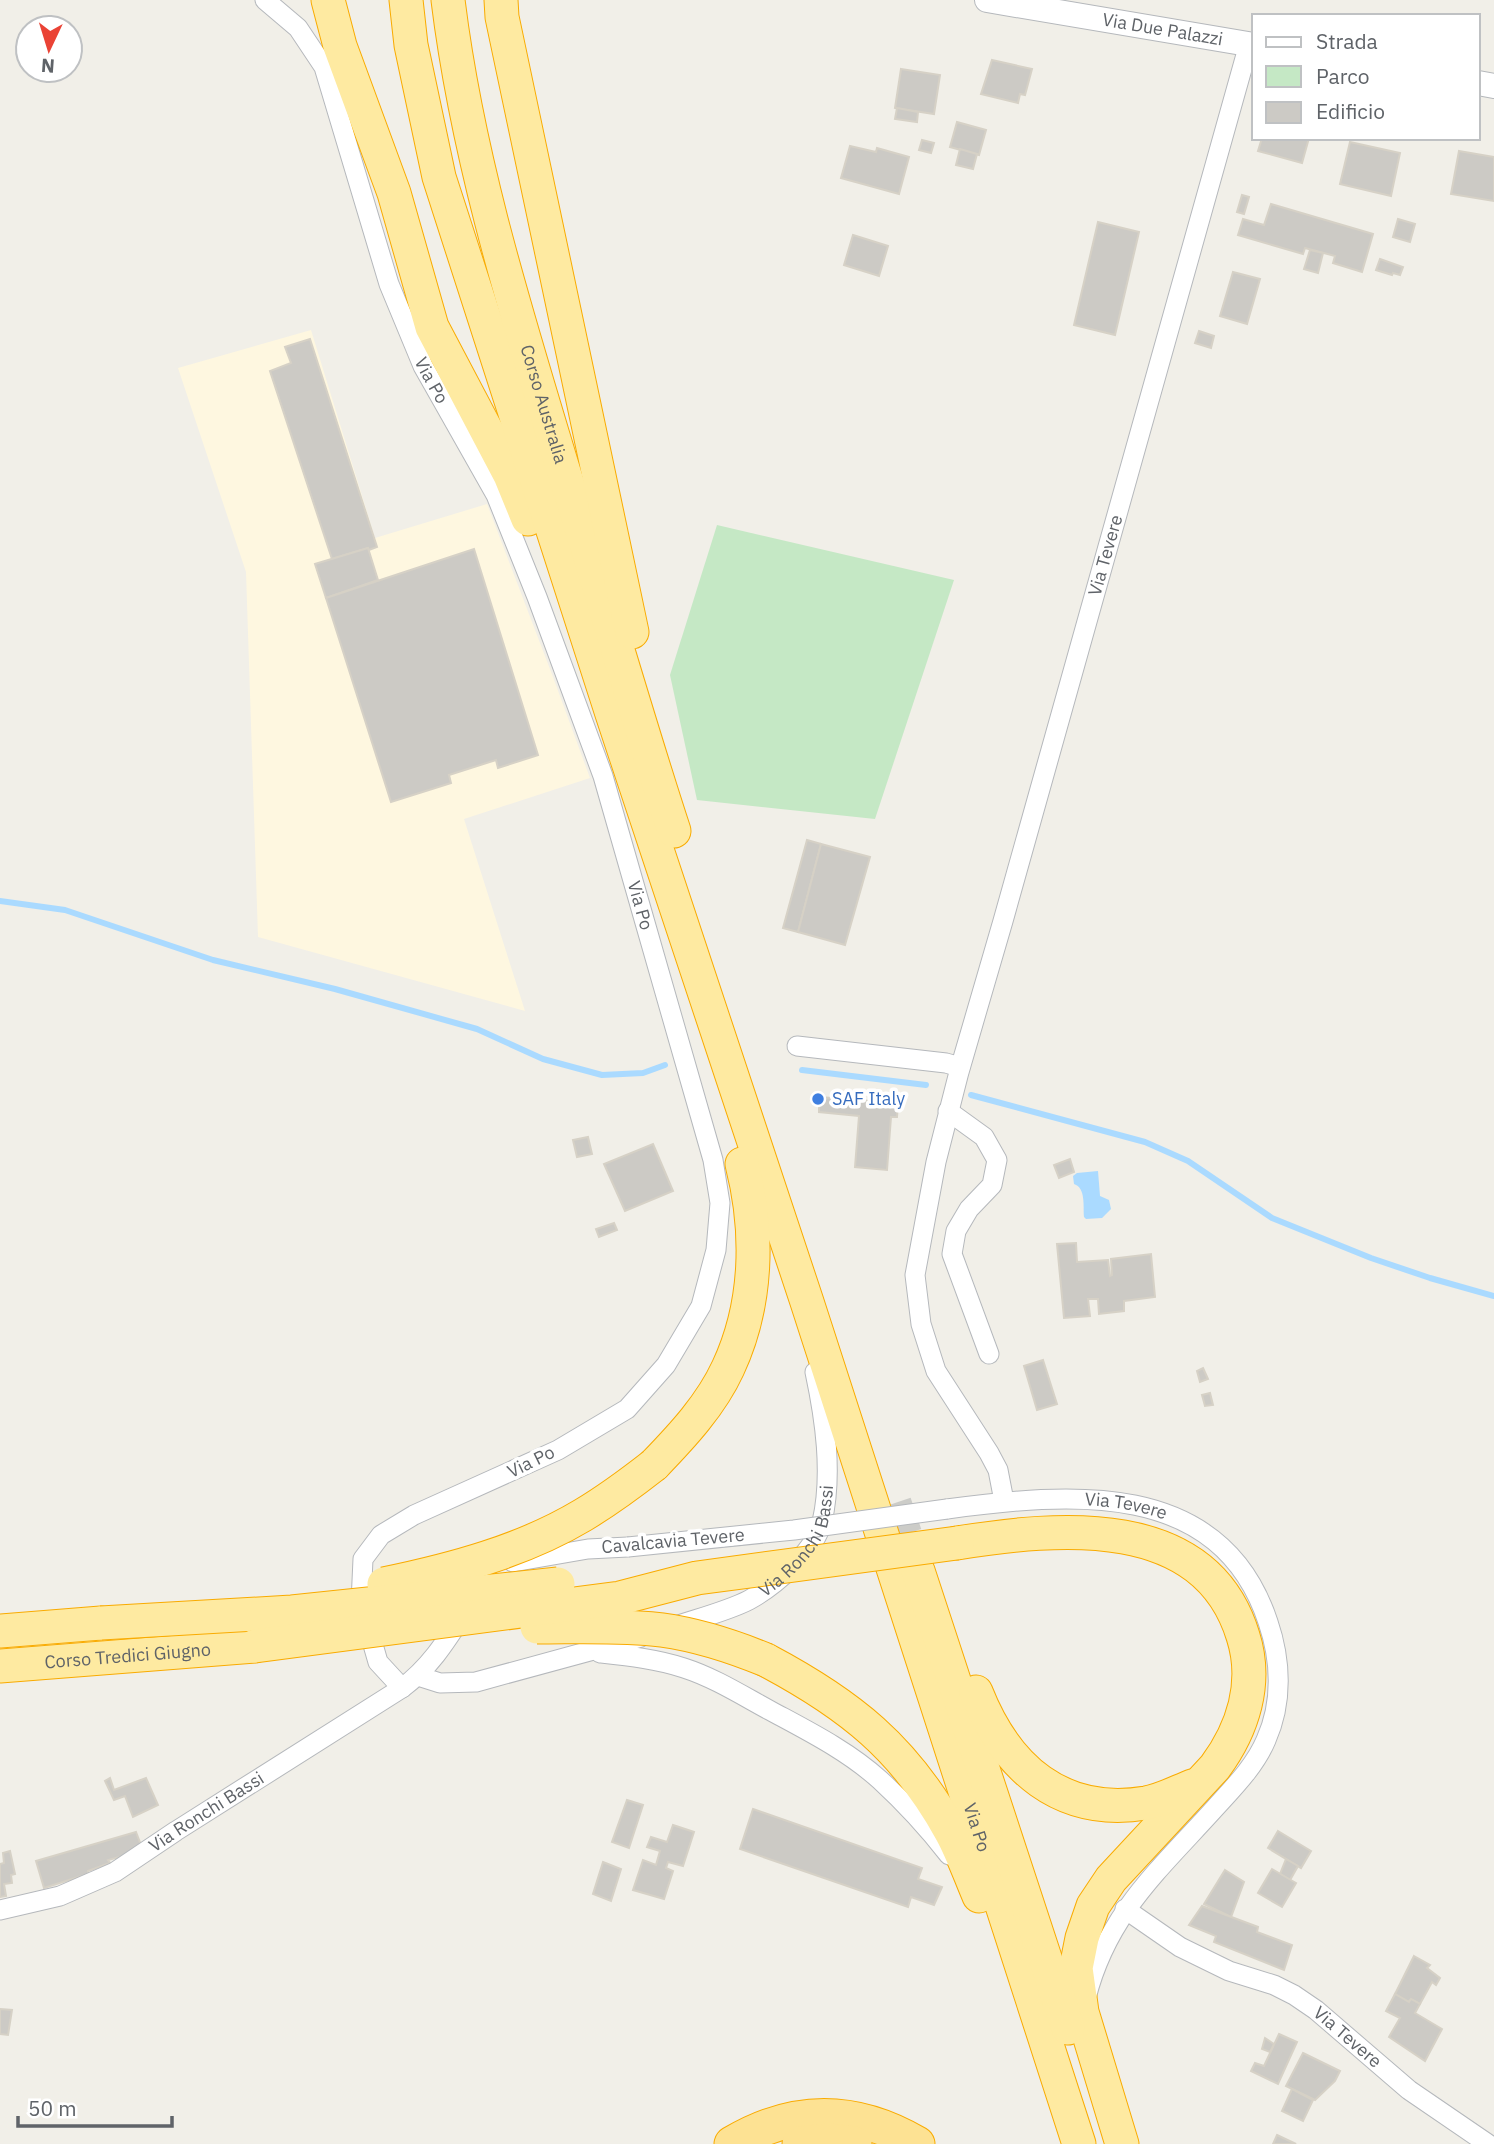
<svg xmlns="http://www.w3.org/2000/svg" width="1494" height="2144" viewBox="0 0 1494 2144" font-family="'IBM Plex Sans',sans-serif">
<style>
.commercial{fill:#fef7e0}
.green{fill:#c5e8c5}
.water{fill:#aadaff}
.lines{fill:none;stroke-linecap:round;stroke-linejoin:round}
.stream{stroke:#aadaff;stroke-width:6}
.building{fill:#cccac5;stroke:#d6d1c6;stroke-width:2}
.trunk-tunnel{stroke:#ccccc8;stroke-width:33;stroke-dasharray:33 17;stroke-linecap:butt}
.minor-casing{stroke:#b5b8bc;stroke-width:21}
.tertiary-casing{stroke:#b5b8bc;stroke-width:26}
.trunk-casing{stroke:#f9ab00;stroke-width:35}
.motorway-casing{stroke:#f9ab00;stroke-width:37}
.minor{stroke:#fff;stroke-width:19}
.tertiary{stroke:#fff;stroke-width:24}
.trunk{stroke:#feeaa1;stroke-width:33}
.motorway{stroke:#fde293;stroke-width:35}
.minor-bridge-casing{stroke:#b5b8bc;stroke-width:21;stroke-linecap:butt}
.trunk-bridge-casing{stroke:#f9ab00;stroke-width:35;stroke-linecap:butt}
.minor-bridge{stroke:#fff;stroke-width:19}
.trunk-bridge{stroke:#feeaa1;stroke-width:33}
.shop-dot{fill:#3f7fe0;stroke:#fff;stroke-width:2.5}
.labels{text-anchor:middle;stroke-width:7;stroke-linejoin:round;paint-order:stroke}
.street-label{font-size:18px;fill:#5f6368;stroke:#fff}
.shop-label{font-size:18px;fill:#366cbe;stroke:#fff;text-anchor:start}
</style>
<rect width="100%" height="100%" fill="#f1efe8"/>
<!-- commercial -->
<path class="commercial" d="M 311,330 L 375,538 L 487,504 L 553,677 L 590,778 L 464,819 L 525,1011 L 258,937 L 246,572 L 178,368 Z"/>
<!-- green -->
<path class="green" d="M 717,525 L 954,580 L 875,819 L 697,800 L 670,675 Z"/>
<!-- water -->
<path class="water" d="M 1098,1171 L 1100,1196 L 1109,1200 L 1111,1209 L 1102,1218 L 1086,1219 L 1084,1217 C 1083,1206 1086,1188 1074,1184 L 1073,1176 L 1077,1173 Z"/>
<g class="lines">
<!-- stream -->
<g class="stream">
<path d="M 0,901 L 65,910 L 213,960 L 335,989 L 477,1029 L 543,1059 L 602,1075 L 643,1073 L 665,1065"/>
<path d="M 802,1070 L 926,1085"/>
<path d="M 971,1095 L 1145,1142 L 1188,1161 L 1272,1218 L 1371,1258 L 1430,1278 L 1494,1296"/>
</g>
</g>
<!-- building -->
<g class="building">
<path d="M 992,60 L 1032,69 L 1025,95 L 1020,94 L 1018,103 L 981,94 Z"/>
<path d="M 901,69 L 940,75 L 934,114 L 895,108 Z"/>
<path d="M 897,108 L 918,112 L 917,122 L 895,119 Z"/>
<path d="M 957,122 L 986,130 L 979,155 L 950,147 Z"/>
<path d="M 1262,138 L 1309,138 L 1302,163 L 1258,151 Z"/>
<path d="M 922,140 L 934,143 L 931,153 L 919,150 Z"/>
<path d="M 1350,142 L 1400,153 L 1391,196 L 1340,184 Z"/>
<path d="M 850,146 L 876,152 L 877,148 L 909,157 L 899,194 L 841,178 Z"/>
<path d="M 960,149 L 977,154 L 973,169 L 956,165 Z"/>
<path d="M 1459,151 L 1494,157 L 1494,201 L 1451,194 Z"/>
<path d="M 1242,195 L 1249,197 L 1244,214 L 1237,212 Z"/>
<path d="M 1271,204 L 1373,234 L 1362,272 L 1333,263 L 1335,256 L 1305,248 L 1303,254 L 1238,235 L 1243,219 L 1264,225 Z"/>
<path d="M 1398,219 L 1415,224 L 1410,242 L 1393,237 Z"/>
<path d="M 1098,222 L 1139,232 L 1115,335 L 1074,325 Z"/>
<path d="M 853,235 L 888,246 L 879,276 L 844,265 Z"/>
<path d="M 1310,250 L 1323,253 L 1318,273 L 1304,269 Z"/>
<path d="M 1380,259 L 1403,267 L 1400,275 L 1393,273 L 1392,275 L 1376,270 Z"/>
<path d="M 1233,272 L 1260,279 L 1247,324 L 1220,316 Z"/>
<path d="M 1199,331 L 1214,336 L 1211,348 L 1195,343 Z"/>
<path d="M 310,339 L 377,547 L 369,550 L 368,548 L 332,559 L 270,371 L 291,363 L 285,347 Z"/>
<path d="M 368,548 L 378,580 L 326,598 L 315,564 Z"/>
<path d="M 474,549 L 538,755 L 498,768 L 496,760 L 449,775 L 451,783 L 391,802 L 326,598 Z"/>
<path d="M 807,840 L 821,844 L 798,932 L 783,928 Z"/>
<path d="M 821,844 L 870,857 L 845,945 L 798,932 Z"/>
<path d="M 819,1097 L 898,1103 L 897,1117 L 891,1117 L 887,1170 L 855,1167 L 859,1116 L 819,1112 Z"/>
<path d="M 588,1137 L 592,1154 L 577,1157 L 573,1140 Z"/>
<path d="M 653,1144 L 673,1191 L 625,1211 L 604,1164 Z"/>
<path d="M 1070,1159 L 1074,1172 L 1059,1178 L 1054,1165 Z"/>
<path d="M 614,1223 L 617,1230 L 599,1237 L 596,1229 Z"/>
<path d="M 1076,1243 L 1077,1262 L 1108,1260 L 1110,1276 L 1112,1275 L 1111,1259 L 1151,1254 L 1155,1297 L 1124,1301 L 1124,1311 L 1099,1314 L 1098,1299 L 1088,1299 L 1090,1316 L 1064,1318 L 1057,1244 Z"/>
<path d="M 1043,1360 L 1057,1404 L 1037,1410 L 1024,1366 Z"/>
<path d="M 1203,1368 L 1208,1379 L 1200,1382 L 1197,1371 Z"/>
<path d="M 1210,1393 L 1213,1405 L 1205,1406 L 1202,1395 Z"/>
<path d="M 110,1778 L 114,1790 L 146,1778 L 158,1805 L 133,1817 L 125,1796 L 114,1800 L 105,1781 Z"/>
<path d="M 627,1800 L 643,1805 L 629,1848 L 612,1842 Z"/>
<path d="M 753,1809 L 922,1868 L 918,1879 L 942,1887 L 934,1905 L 911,1897 L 908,1907 L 740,1849 Z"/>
<path d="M 673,1825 L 694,1832 L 683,1866 L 668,1862 L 666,1868 L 673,1871 L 664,1899 L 633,1890 L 643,1860 L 656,1865 L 660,1851 L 647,1847 L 651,1837 L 667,1842 Z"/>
<path d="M 1278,1831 L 1311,1851 L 1301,1868 L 1268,1848 Z"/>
<path d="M 136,1832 L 141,1845 L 138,1852 L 108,1860 L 110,1863 L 88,1871 L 88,1874 L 44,1888 L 36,1861 Z"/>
<path d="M 10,1851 L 15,1874 L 11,1875 L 12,1883 L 4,1884 L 6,1896 L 0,1897 L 0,1864 L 4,1863 L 3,1853 Z"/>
<path d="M 1286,1859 L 1298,1866 L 1290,1880 L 1280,1874 Z"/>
<path d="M 603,1862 L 621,1869 L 611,1901 L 593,1894 Z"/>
<path d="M 1272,1869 L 1296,1883 L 1282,1907 L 1258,1893 Z"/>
<path d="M 1225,1870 L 1244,1882 L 1231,1917 L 1204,1904 Z"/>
<path d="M 1202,1906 L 1258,1927 L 1257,1932 L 1292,1945 L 1284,1970 L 1214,1942 L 1216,1936 L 1189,1925 Z"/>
<path d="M 1414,1956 L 1430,1965 L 1427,1968 L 1440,1978 L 1436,1985 L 1432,1982 L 1420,2004 L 1411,1999 L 1409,2002 L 1395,1994 Z"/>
<path d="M 1395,1994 L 1409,2002 L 1411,1999 L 1420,2004 L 1415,2013 L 1442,2029 L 1425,2061 L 1389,2037 L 1400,2018 L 1386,2011 Z"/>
<path d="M 0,2009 L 12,2010 L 8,2035 L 0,2034 Z"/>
<path d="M 1279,2034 L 1297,2042 L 1278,2084 L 1251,2071 L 1255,2063 L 1264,2066 Z"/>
<path d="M 1265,2038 L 1274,2044 L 1270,2052 L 1262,2049 Z"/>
<path d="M 1303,2053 L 1340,2071 L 1335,2081 L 1315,2100 L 1286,2086 Z"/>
<path d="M 1292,2089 L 1313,2100 L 1303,2121 L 1282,2111 Z"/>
<path d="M 1277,2135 L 1296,2144 L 1273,2144 Z"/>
</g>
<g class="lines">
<!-- trunk-tunnel -->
<path class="trunk-tunnel" d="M 895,1503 L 918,1571"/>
<defs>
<g id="minor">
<path id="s1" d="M 265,0 L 298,28 L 324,67 L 389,284 L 423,366 L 496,495 L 537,597 L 603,776 L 713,1160 L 720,1203 L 716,1250 L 701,1306 L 666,1365 L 627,1409 L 558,1450 L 414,1515 L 381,1535 L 363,1559 L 361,1603 L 378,1662 L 402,1688"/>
<path d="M 797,1046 L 946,1063 L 960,1067"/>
<path d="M 948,1111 L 984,1137 L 997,1160 L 992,1185 L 969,1209 L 956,1231 L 952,1254 L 989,1354"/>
<path id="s2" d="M 1004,1501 L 998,1470 L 989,1453 L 936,1371 L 921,1324 L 915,1275 L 936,1162 L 959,1072 L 1003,921 L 1249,44"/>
<path id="s3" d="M 947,1509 C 1068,1493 1220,1477 1268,1622 C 1281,1660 1283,1702 1266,1740 C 1255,1766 1234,1787 1215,1808 C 1160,1869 1107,1914 1086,1998"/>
<path d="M 513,1562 L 588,1549 L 628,1547"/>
<path id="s4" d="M 673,1627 C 696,1619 728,1611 749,1600 C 775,1586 815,1551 822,1522 C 833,1474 825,1419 815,1372"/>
<path d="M 600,1653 C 628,1656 657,1659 684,1668 C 715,1678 743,1696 771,1711 C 808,1731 848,1751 880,1780 C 905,1803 928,1828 949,1855"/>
<path d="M 418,1676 L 440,1683 L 476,1682 L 641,1637"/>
<path id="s5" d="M 1125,1909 L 1180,1947 L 1229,1971 L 1274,1985 L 1294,1995 L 1316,2010 L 1409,2090 L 1488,2144"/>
<path id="s6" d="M 0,1910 L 60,1896 L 115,1872 L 176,1831 L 402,1688 C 429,1668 445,1643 463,1615"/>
</g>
<g id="tertiary">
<path id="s7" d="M 987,0 L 1254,45"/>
<path d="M 1478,83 L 1494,86"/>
</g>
<g id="trunk">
<path d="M 328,0 L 340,46 L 394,193 L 432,327 L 510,475 L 528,519"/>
<path id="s8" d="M 406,0 L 411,45 L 439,177 L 612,714 L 807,1302 L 1079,2144"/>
<path id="s9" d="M 448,0 C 468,162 517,316 564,472 C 601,591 635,712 674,831"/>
<path d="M 501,0 L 502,17 L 632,632"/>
<path d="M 654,1465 C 682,1436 711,1405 728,1368 C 758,1304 759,1231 742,1164"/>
<path d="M 957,1543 C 1058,1527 1205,1512 1243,1636 C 1258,1683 1243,1729 1215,1767 L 1111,1879 L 1093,1906 L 1082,1938 L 1076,1968 L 1082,2012 L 1122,2144"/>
<path d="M 918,1571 L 1068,2028"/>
<path d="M 0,1631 L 101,1623"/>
<path d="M 766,1660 C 849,1704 905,1748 951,1832 C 962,1852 970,1875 979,1896"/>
<path id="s10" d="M 0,1666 L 255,1646"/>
<path d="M 976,1692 C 1006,1768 1061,1817 1146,1803 C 1162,1800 1177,1792 1192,1786"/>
</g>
<g id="motorway">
<path d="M 732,2144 C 794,2107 854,2107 917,2144"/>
<path d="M 800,2144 L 828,2141 L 854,2144"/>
</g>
</defs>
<!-- minor casing -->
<use href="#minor" class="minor-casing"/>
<!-- tertiary casing -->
<use href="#tertiary" class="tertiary-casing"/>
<!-- trunk casing -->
<use href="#trunk" class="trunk-casing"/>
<!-- motorway casing -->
<use href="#motorway" class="motorway-casing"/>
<!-- minor -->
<use href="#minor" class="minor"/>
<!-- tertiary -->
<use href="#tertiary" class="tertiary"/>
<!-- trunk -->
<use href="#trunk" class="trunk"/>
<!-- motorway -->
<use href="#motorway" class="motorway"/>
<defs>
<path id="minor-bridge" d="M 628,1547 L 794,1530 L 947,1509"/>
<g id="trunk-bridge">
<path d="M 384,1584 C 452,1570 523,1551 583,1515 C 608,1500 631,1483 654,1465"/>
<path d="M 101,1623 L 292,1612 L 558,1584"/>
<path d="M 537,1627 C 578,1627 620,1625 662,1630 C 698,1635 732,1646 766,1660"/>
<path d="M 255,1646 L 620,1598 L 697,1578 L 957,1543"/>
</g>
</defs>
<!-- minor-bridge casing -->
<use href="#minor-bridge" class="minor-bridge-casing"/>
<!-- trunk-bridge casing -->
<use href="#trunk-bridge" class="trunk-bridge-casing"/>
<!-- minor-bridge -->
<use href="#minor-bridge" class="minor-bridge"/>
<!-- trunk-bridge -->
<use href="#trunk-bridge" class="trunk-bridge"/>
</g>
<!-- markers -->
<circle class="shop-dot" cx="818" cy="1099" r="7"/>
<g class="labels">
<!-- street labels -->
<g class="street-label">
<text dy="6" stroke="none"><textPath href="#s7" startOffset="178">Via Due Palazzi</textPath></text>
<text dy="6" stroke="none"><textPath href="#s1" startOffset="422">Via Po</textPath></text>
<text dy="6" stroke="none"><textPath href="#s9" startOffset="416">Corso Australia</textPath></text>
<text dy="6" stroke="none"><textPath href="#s2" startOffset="992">Via Tevere</textPath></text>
<text dy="6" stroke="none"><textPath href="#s1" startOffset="989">Via Po</textPath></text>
<text transform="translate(531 1462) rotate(-26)" y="6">Via Po</text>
<text dy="6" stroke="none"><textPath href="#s3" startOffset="180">Via Tevere</textPath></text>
<text dy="6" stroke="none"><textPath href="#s4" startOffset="161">Via Ronchi Bassi</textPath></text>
<text transform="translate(673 1541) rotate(-5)" y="6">Cavalcavia Tevere</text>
<text dy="6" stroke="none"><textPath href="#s10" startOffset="128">Corso Tredici Giugno</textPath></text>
<text dy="6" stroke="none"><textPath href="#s6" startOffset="231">Via Ronchi Bassi</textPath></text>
<text dy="6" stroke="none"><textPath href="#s8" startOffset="1916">Via Po</textPath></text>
<text dy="6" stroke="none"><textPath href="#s5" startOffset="259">Via Tevere</textPath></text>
</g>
<!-- shop labels -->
<g class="shop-label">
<text x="832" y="1105">SAF Italy</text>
</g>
</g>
<!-- legend -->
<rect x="1252" y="14" width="228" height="126" fill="#ffffff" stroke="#bfc1c3" stroke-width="2"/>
<rect x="1266" y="37" width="35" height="10" fill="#ffffff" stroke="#bfc1c3" stroke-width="2"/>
<text x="1316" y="49" font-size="21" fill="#5f6368">Strada</text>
<rect x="1266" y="66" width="35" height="21" fill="#c5e8c5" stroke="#bfc1c3" stroke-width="2"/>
<text x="1316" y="84" font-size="21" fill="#5f6368">Parco</text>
<rect x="1266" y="102" width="35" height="21" fill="#cccac5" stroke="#bfc1c3" stroke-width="2"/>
<text x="1316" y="119" font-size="21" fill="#5f6368">Edificio</text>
<!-- north arrow -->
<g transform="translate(49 49) rotate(184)"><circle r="33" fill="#ffffff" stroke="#bfc1c3" stroke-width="2"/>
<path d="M0-5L12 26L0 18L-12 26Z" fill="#ea4335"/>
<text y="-10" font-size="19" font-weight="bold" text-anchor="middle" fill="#5f6368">N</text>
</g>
<!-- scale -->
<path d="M18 2116v10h154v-10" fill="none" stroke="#5f6368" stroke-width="3.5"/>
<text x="28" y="2116" font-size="21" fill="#5f6368" stroke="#ffffff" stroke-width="5" paint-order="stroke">50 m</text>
</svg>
